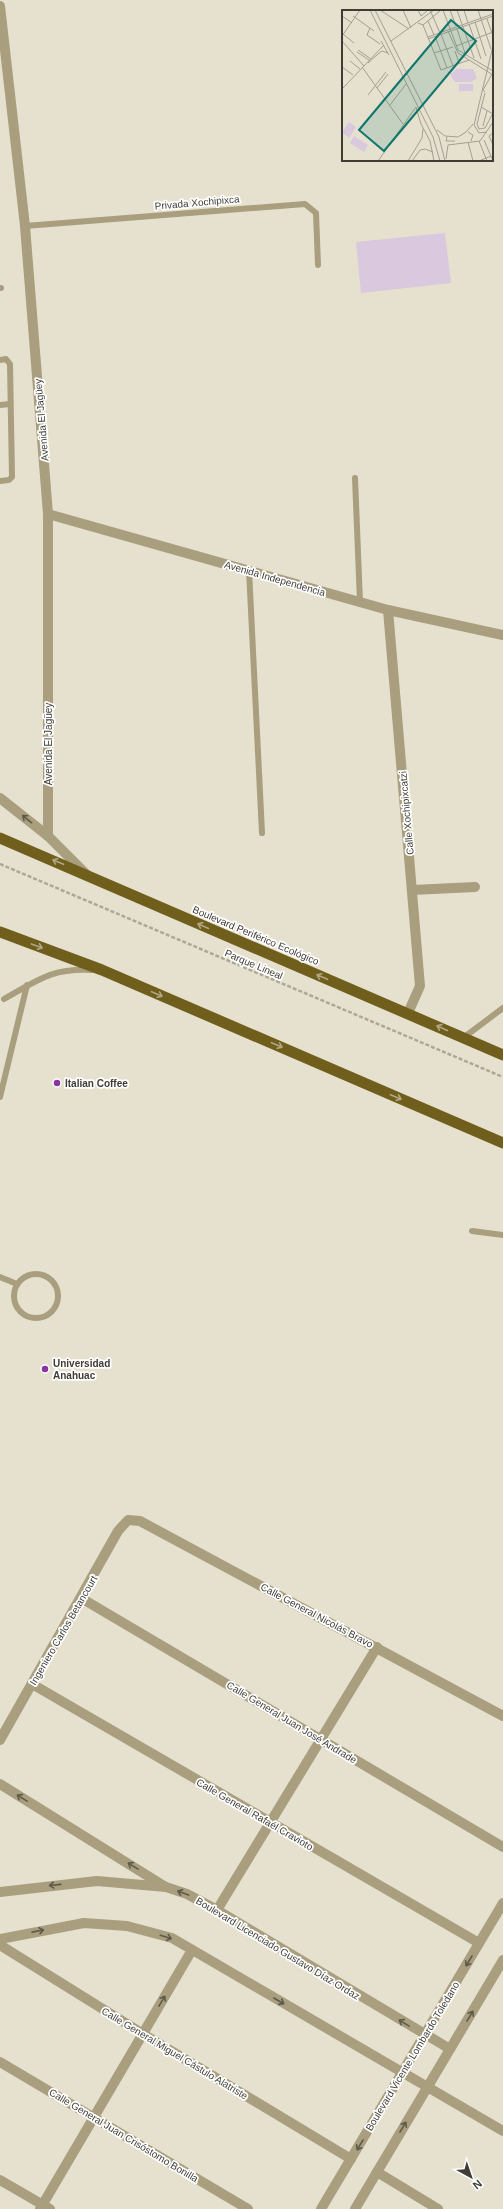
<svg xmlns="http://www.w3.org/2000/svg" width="503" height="2209" viewBox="0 0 503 2209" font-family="Helvetica,sans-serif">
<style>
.green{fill:#d9c8de}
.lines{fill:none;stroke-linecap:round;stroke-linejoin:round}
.path{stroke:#aca899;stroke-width:2.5;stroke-dasharray:4 2;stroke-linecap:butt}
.service{stroke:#a99f7f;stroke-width:6}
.minor{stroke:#a99f7f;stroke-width:10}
.tertiary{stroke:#a99f7f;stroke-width:10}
.trunk{stroke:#705e1c;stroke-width:11}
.oneway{stroke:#5e5a4a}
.oneway2{stroke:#b0a682}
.poi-dot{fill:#8834a2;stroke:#fff;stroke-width:1.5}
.labels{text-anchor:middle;stroke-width:3.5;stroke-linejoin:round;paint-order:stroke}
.street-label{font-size:10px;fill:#3e3c34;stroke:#fff}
.poi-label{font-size:10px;font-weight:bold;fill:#3e3c34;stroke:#fff;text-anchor:start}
.inset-road{fill:none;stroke:#a39f91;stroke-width:1}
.view{fill:#0f766e;fill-opacity:0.15;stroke:#0f766e;stroke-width:2}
.inset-edge{fill:none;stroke:#3e3c34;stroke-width:2}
</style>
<rect width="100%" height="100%" fill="#e6e1cf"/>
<!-- green -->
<path class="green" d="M 445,233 L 451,283 L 361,293 L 356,242 Z"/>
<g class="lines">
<!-- path -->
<path class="path" d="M 0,864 L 503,1077"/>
<!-- service -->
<g class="service">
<path d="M 25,226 L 305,204 L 316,213 L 318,265"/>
<path d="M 0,288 L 1,288"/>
<path d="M 0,360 L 6,359 L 10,364 L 12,477 L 9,480 L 0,481"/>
<path d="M 0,405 L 10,404"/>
<path d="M 355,478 L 360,602"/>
<path d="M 249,570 L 262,833"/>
<path d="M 4,999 C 38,980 51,968 92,970"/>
<path d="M 463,1038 L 503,1008"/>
<path d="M 0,1097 L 27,985"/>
<path d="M 472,1231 L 503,1235"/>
<circle cx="36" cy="1296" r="22"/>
<path d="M 0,1277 L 17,1284"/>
</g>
<!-- minor -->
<g class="minor">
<path d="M 0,6 L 25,226 L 48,514 L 48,836"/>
<path d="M 48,514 L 388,610 L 503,635"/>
<path d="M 388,610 L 420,986 L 408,1013"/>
<path d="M 412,890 L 475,887"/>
<path d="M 81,1598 L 503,1847"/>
<path d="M 32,1684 L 479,1943"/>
<path d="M 0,1740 L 118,1531 L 128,1520 L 140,1521 L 503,1716"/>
<path d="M 0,1784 L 164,1886"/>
<path d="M 0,1892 L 97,1881 L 166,1887 L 187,1894 L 217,1910 L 450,2049"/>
<path d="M 217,1910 L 377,1647"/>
<path d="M 0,1939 L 84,1923 L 127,1926 L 172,1938 L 503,2131"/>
<path d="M 0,1945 L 143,2034 L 351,2159"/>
<path d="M 0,2062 L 248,2209"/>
<path d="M 377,2172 L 438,2209"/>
<path d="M 0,2180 L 50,2209"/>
<path d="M 40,2209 L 192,1950"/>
<path d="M 321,2209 L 503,1903"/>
<path d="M 355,2209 L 503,1960"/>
</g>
<!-- tertiary -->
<path class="tertiary" d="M 0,798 L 48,836 L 86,874"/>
<!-- trunk -->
<g class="trunk">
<path d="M 0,838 L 503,1055"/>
<path d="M 0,932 L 102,970 L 503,1143"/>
</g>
</g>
<!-- one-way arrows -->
<defs><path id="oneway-shaft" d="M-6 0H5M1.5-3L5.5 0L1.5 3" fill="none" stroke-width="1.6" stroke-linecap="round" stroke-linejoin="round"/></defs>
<g class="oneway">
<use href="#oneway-shaft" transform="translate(27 819) rotate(-141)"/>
<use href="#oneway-shaft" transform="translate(22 1798) rotate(-148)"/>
<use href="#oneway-shaft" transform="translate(133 1866) rotate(-148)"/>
<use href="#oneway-shaft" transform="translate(55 1885) rotate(174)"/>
<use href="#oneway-shaft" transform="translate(183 1893) rotate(-160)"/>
<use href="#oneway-shaft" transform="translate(38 1931) rotate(-11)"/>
<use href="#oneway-shaft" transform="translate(166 1937) rotate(17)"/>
<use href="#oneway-shaft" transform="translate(469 1961) rotate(121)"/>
<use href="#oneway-shaft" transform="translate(162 2001) rotate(-60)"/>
<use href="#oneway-shaft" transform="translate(279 2001) rotate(30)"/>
<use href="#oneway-shaft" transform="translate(470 2016) rotate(-59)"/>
<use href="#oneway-shaft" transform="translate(404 2023) rotate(-149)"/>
<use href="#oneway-shaft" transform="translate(403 2127) rotate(-59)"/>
<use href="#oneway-shaft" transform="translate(360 2145) rotate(121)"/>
</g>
<g class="oneway2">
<use href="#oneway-shaft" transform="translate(58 862) rotate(-157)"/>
<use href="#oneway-shaft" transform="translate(203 926) rotate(-156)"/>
<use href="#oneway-shaft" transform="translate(37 946) rotate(20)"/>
<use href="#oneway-shaft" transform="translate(322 977) rotate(-157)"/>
<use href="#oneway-shaft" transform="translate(157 994) rotate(23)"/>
<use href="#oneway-shaft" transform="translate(442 1028) rotate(-156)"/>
<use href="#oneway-shaft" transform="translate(277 1045) rotate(23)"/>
<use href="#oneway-shaft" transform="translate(396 1097) rotate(23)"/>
</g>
<!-- markers -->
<g class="poi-dot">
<circle cx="57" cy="1083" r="4"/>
<circle cx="45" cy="1369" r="4"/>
</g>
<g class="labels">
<!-- street labels -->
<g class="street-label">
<text transform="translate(197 202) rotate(-5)" y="4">Privada Xochipixca</text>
<text transform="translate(41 420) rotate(-95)" y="4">Avenida El Jagüey</text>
<text transform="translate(275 578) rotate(16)" y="4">Avenida Independencia</text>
<text transform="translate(48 744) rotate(-90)" y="4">Avenida El Jagüey</text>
<text transform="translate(406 813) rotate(-95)" y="4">Calle Xochipixcatzi</text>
<text transform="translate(256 935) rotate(23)" y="4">Boulevard Periférico Ecológico</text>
<text transform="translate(254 964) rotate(23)" y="4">Parque Lineal</text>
<text transform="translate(317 1615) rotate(28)" y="4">Calle General Nicolás Bravo</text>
<text transform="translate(63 1630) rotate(-60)" y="4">Ingeniero Carlos Betancourt</text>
<text transform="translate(292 1722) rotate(31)" y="4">Calle General Juan José Andrade</text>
<text transform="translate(255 1814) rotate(30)" y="4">Calle General Rafaél Cravioto</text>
<text transform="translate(278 1948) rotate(31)" y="4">Boulevard Licenciado Gustavo Díaz Ordaz</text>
<text transform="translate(175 2053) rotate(31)" y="4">Calle General Miguel Cástulo Alatriste</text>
<text transform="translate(412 2056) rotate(-59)" y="4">Boulevard Vicente Lombardo Toledano</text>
<text transform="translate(124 2135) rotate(31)" y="4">Calle General Juan Crisóstomo Bonilla</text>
</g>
<!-- poi labels -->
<g class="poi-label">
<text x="65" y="1087">Italian Coffee</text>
<text x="53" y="1367">Universidad<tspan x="53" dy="12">Anahuac</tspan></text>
</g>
</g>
<!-- overview -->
<g transform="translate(342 10)">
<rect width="151" height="151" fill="#e6e1cf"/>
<path d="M 114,59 L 131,59 L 135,68 L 129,72 L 113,72 L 108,65 ZM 117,74 L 131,74 L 131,81 L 117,81 ZM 7,112 L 14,117 L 7,128 L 0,122 ZM 12,126 L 26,135 L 22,142 L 8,133 Z" fill="#d9c8de"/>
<path class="inset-road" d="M 28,0 L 91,127 L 98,151M 33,0 L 97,127 L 103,151M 38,0 L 67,19M 61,0 L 69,18M 76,0 L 79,6 L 86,0M 88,0 L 98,23M 101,0 L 116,40 L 151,61M 108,0 L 114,16M 115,0 L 132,48M 122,0 L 126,13M 136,0 L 149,39M 0,6 L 10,13M 11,6 L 32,21M 145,9 L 151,26M 86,11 L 92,25M 133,12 L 144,46M 76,13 L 81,15 L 99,60 L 127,50M 127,14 L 139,49M 81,15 L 99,0M 28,18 L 25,25 L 38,34M 115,19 L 123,43M 106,21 L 116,43 L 151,65M 1,24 L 12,33M 99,24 L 111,56M 0,26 L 18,0M 93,26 L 105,58M 86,27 L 151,4M 86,29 L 151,6M 0,31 L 22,56M 39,31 L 47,45M 49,31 L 92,0M 114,36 L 151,22M 16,40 L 29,49M 113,41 L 117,53M 15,42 L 27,50M 92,43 L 111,37M 35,45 L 40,41 L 46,43M 8,51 L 18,59M 26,53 L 35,45M 0,57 L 11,65M 20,57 L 61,114M 35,78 L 46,64M 0,79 L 42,35M 143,82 L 141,80 L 150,64M 143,83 L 135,114 L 137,119 L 143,118 L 151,103M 26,85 L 44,62M 48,95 L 64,74M 74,97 L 79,114 L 88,131 L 92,151M 139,97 L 151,104M 141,116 L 145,101M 95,120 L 103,126 L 116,127 L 124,122 L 131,114M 126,122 L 131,125 L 129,131M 145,122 L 137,123 L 132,115 L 151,36M 151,123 L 147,126 L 151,135M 105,127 L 104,131 L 113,131M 142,130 L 151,151M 137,131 L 145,151M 126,132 L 131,151M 104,149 L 106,135 L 138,131 L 151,112M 36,151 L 74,97M 66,151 L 80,128 L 81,119M 70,151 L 78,140 L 83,139 L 91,142M 137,151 L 149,146"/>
<path class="view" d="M 109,10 L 134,31 L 42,141 L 17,120 Z"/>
<rect width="151" height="151" class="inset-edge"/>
</g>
<!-- north arrow -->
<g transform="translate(471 2177) rotate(140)" stroke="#ffffff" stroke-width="3" paint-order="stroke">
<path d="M0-3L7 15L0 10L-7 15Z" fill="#3e3c34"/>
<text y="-6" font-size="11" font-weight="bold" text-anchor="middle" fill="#3e3c34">N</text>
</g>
</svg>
